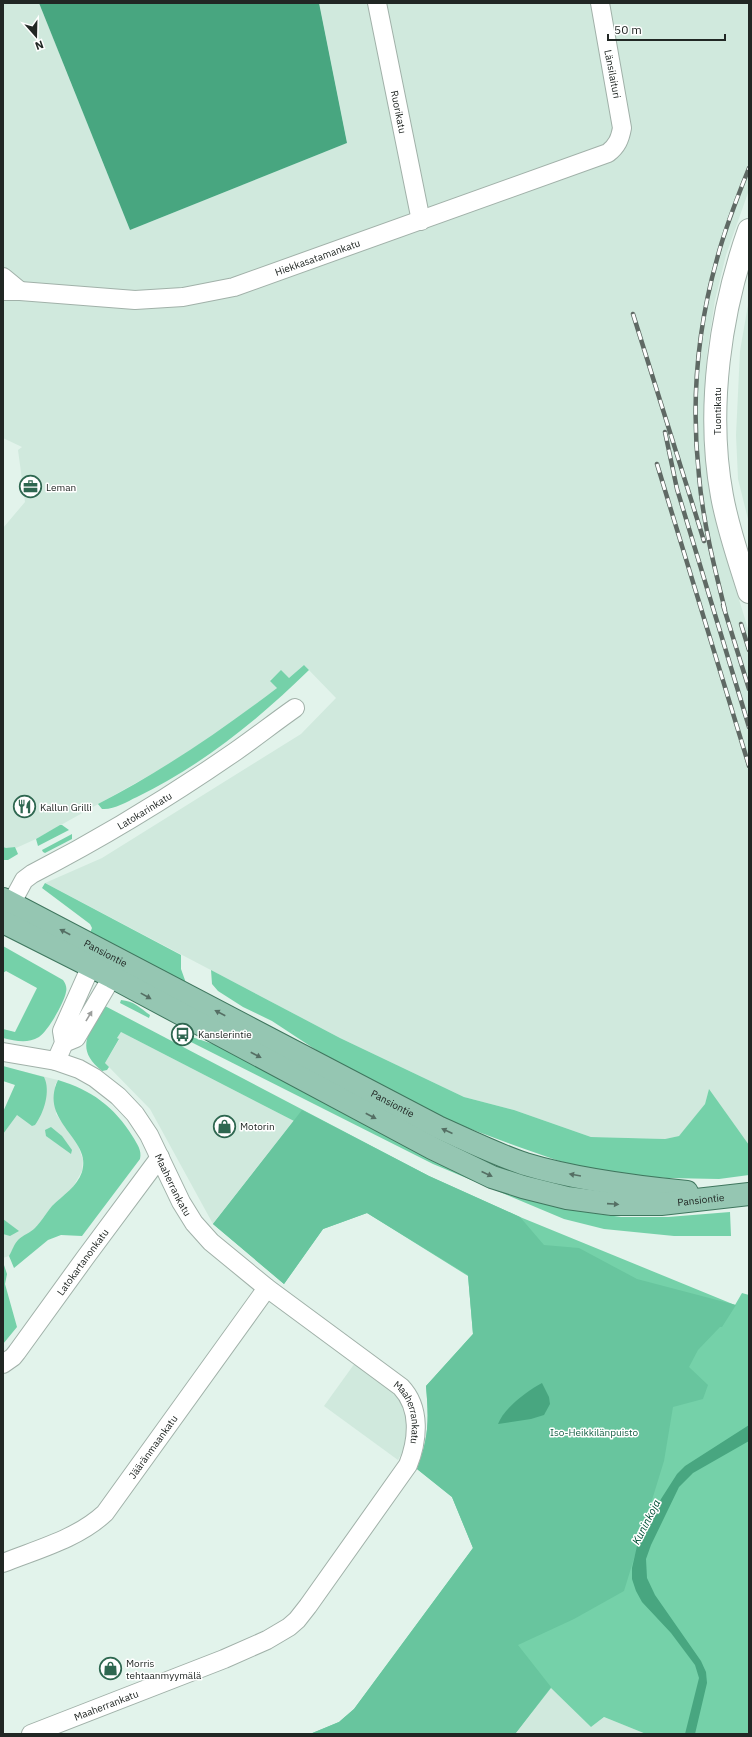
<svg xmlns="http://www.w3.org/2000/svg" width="752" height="1737" viewBox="0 0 752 1737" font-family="'IBM Plex Sans',sans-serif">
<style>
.built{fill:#d0e9dd}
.green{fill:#75d1a9}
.forest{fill:#68c59e}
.water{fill:#48a680}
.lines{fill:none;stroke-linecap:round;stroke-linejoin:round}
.minor-casing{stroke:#a1b1a9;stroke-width:20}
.tertiary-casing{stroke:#a1b1a9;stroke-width:24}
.primary-casing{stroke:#3f765e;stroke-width:24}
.minor{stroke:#fff;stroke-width:18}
.tertiary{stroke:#fff;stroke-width:22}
.primary{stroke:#95c6b2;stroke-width:22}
.rail-casing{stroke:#5f6964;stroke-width:4.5}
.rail{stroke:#fff;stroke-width:3;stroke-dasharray:9;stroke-linecap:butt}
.oneway{fill:#556f64}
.oneway2{fill:#9b9e9c}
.labels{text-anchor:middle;stroke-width:3;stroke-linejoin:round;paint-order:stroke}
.street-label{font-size:10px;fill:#212724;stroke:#fff}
.poi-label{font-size:10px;fill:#212724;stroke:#fff;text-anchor:start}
.park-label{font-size:10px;fill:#1a6147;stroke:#fff}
.water-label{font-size:11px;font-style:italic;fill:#004f36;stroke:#fff}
</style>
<rect width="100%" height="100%" fill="#e2f3eb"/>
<!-- built -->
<g class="built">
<path d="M 3,3 L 39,3 L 130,230 L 347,143 L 319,3 L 749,3 L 749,190 L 726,255 L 715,300 L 707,353 L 704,410 L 706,466 L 710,494 L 718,531 L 749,632 L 749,1145 L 709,1090 L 705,1104 L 683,1132 L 679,1136 L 665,1139 L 591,1137 L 514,1110 L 464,1097 L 340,1038 L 45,883 L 102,858 L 301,734 L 336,698 L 304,665 L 289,678 L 281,671 L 270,680 L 277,688 L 223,729 L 166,766 L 36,839 L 16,848 L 15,847 L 3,849 L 3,528 L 25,502 L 18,450 L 22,447 L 3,438 Z"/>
<path d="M 749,299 L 749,523 L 738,479 L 736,435 L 740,351 Z"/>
<path d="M 121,1032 L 294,1121 L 213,1224 L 150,1109 L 105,1063 L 119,1040 L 117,1038 Z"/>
<path d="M 21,1071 L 58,1080 L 55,1085 L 56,1114 L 78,1145 L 83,1160 L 82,1171 L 73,1187 L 52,1206 L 35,1229 L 17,1241 L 9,1256 L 3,1258 L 3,1112 Z"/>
<path d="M 355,1363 L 396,1395 L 402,1403 L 409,1422 L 404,1449 L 398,1460 L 324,1406 Z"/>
<path d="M 551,1687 L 591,1727 L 604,1717 L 646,1734 L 515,1734 Z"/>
</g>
<!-- green -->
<g class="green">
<path d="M 304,665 L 309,670 C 258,720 201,766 137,797 C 126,802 114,810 102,809 L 98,804 C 162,771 219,732 277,688 L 270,681 L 281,670 L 289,678 Z"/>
<path d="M 60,825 L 62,825 L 69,830 L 38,846 L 36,839 Z"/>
<path d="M 72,834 L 72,839 L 45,853 L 43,852 L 42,850 Z"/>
<path d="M 3,847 L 6,848 L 15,847 L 18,854 L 8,860 L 3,860 Z"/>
<path d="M 45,883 L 181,955 L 181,969 L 186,983 L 90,933 L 92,928 L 90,924 L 42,888 Z"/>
<path d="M 3,946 L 63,980 C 66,984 67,988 66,992 C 64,1003 48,1031 39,1037 C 27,1044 16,1041 3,1038 L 3,1029 L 15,1032 L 37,988 L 6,971 L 3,973 Z"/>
<path d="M 211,970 L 340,1038 L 464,1097 L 514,1110 L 591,1137 L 665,1139 L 679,1136 L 705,1104 L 709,1089 L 749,1145 L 749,1175 L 719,1179 L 667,1178 L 623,1175 L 591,1169 L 559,1161 L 519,1147 L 436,1116 L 342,1067 L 272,1021 L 243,1007 L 218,991 L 212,984 Z"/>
<path d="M 121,1000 C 134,1001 140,1008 150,1015 L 149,1018 L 120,1003 Z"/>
<path d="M 105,1006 L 429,1176 L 520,1217 L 735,1305 L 742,1293 L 749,1295 L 749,1734 L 646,1734 L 604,1717 L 591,1727 L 551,1688 L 515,1734 L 310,1734 L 339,1722 L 354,1709 L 473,1548 L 452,1497 L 417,1469 C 429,1437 429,1420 426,1386 L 473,1334 L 468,1276 L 367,1213 L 323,1229 L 284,1284 L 213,1224 L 294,1121 L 121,1032 L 117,1038 L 119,1039 L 105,1063 L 109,1067 L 107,1070 L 102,1071 C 73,1048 90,1031 105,1006 Z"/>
<path d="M 186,1035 L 222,1047 L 579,1211 L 621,1217 L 668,1217 L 730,1212 L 731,1236 L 674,1236 L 604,1229 L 564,1219 L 433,1164 L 187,1040 L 185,1037 Z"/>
<path d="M 3,1066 L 44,1077 C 51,1091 44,1113 35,1125 L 32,1126 L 17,1115 L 3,1134 L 3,1112 L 15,1085 L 3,1081 Z"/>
<path d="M 58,1080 C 91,1090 114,1106 133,1137 C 137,1144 142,1150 140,1159 L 82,1236 L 61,1235 L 48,1240 L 14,1268 L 9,1256 C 12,1251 14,1244 18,1240 C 23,1235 30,1233 35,1228 C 42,1221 46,1213 52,1206 C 63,1195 77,1187 82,1172 C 93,1139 38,1122 58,1080 Z"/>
<path d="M 51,1127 L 62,1136 L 72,1150 L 71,1154 L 46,1136 L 45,1130 Z"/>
<path d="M 3,1219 L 19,1231 L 10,1236 L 3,1234 Z"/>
<path d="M 3,1262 L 7,1274 L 5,1284 L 17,1327 L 3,1344 Z"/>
</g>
<!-- forest -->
<path class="forest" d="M 302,1110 L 429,1176 L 520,1217 L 544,1245 L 579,1248 L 637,1279 L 736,1305 L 722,1327 L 720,1327 L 698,1350 L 689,1367 L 708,1385 L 703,1399 L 673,1407 L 664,1461 L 624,1591 L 574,1619 L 518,1645 L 551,1687 L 515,1734 L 310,1734 L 339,1722 L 354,1709 L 473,1548 L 452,1497 L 417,1469 C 429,1437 429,1420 426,1386 L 473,1334 L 468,1275 L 367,1213 L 323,1229 L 284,1284 L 213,1224 Z"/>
<!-- water -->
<g class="water">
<path d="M 39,3 L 319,3 L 347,143 L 130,230 Z"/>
<path d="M 542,1383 L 549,1397 L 550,1404 L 544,1415 L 531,1419 L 498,1424 C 504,1408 527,1391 542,1383 Z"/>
<path d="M 749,1425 L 749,1441 L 693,1473 L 679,1487 L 651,1545 L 646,1559 L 647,1578 L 655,1595 L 701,1661 L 706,1672 L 707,1683 L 695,1734 L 685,1734 L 699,1678 L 695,1665 L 671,1633 L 642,1602 L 636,1591 L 632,1579 L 632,1568 L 637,1546 L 661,1499 L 677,1474 L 685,1466 Z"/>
</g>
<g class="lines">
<defs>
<g id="minor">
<path id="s1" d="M 377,3 L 421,221"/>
<path d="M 3,277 L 20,291"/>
<path id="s2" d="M 3,291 L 20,291 L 135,300 L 183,297 L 234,287 L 608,153 C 617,146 620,139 622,128 L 600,3"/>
<path id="s3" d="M 5,915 L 24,880 L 32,874 C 102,838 171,796 236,751 C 256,737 275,722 295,708"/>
<path id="s4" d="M 3,1052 L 56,1061 L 79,1069 L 95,1078 L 118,1096 L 135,1114 L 149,1135 L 181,1202 L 194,1223 L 211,1242 L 267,1288 L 401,1387 C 421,1408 418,1440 408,1465 L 308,1606 L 297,1620 L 289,1627 L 267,1640 L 224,1659 L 31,1734"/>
<path d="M 56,1061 L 64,1043 L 62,1031 L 91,966 L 112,956 L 112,977 L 76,1038 L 64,1043"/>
<path id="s5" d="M 3,1364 L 13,1357 L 17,1352 L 85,1258 L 160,1157"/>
<path id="s6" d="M 3,1563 C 38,1549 77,1539 105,1513 L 267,1288"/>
</g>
<path id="tertiary" d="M 749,230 C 720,312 706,410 722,496 C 728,529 739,560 749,592"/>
<g id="primary">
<path id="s7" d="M 3,899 L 438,1127 C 467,1140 495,1154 525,1164 C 574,1179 636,1187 687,1192"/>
<path id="s8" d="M 3,922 L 112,977 L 432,1148 L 492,1177 L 523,1187 L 567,1198 L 612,1204 L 661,1204 L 749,1194"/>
</g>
</defs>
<!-- minor casing -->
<use href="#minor" class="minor-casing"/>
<!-- tertiary casing -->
<use href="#tertiary" class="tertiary-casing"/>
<!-- primary casing -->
<use href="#primary" class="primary-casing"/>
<!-- minor -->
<use href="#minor" class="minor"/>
<!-- tertiary -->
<use href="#tertiary" class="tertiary"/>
<!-- primary -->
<use href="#primary" class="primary"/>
<defs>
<g id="rail">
<path d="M 633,314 L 704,541"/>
<path d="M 665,432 L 677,489 L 749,727"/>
<path d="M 657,464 L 749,766"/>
<path d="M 723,605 L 749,689"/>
<path d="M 725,610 C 714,566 703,522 699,476 C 691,403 697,330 717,259 C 725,228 737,198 749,168"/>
<path d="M 741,624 L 749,650"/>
</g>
</defs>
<!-- rail casing -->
<use href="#rail" class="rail-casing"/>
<!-- rail -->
<use href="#rail" class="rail"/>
</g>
<!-- one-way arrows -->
<defs><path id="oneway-solid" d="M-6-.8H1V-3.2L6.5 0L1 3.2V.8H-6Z"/></defs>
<g class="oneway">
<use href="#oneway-solid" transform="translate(65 932) rotate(-152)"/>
<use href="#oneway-solid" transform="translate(146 996) rotate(29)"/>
<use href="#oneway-solid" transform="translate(220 1013) rotate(-152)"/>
<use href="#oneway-solid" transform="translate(256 1055) rotate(28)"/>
<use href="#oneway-solid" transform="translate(371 1116) rotate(28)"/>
<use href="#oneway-solid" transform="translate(447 1131) rotate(-156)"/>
<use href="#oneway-solid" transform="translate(487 1174) rotate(25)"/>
<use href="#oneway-solid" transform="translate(575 1175) rotate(-170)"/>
<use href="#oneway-solid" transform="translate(613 1204) rotate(4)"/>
</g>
<use class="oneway2" href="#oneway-solid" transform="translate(89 1016) rotate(-59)"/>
<!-- icons -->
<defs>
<symbol id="office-ring" viewBox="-11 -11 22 22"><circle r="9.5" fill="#fff" stroke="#2e6750" stroke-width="1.5"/><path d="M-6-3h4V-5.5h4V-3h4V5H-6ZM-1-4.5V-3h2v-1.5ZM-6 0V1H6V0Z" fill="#2e6750"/></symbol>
<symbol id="restaurant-ring" viewBox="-11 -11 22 22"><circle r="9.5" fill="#fff" stroke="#2e6750" stroke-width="1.5"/><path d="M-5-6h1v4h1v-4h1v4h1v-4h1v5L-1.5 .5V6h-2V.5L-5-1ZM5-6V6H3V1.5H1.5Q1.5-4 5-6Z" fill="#2e6750"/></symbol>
<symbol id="bus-ring" viewBox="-11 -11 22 22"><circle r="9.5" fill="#fff" stroke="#2e6750" stroke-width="1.5"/><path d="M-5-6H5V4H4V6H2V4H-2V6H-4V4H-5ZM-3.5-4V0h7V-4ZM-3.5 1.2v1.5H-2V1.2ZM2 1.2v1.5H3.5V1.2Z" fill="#2e6750"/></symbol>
<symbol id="shop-ring" viewBox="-11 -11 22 22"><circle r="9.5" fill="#fff" stroke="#2e6750" stroke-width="1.5"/><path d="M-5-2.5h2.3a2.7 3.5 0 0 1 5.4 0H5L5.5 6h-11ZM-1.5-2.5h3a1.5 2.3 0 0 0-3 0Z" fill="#2e6750"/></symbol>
</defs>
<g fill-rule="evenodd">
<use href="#office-ring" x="18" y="474" width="25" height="25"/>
<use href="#restaurant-ring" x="12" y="794" width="25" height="25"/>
<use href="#bus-ring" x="170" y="1022" width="25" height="25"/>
<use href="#shop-ring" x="212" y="1114" width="25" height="25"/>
<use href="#shop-ring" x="98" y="1656" width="25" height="25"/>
</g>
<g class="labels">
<!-- street labels -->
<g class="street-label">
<text transform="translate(613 74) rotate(79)" y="4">Länsilaituri</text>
<text dy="4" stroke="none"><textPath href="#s1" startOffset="111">Ruorikatu</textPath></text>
<text dy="4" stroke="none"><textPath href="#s2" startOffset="321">Hiekkasatamankatu</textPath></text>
<text transform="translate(717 411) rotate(-90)" y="4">Tuontikatu</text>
<text dy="4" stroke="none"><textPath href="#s3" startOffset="179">Latokarinkatu</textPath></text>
<text dy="4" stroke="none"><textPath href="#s7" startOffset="116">Pansiontie</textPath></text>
<text dy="4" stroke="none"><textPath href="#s7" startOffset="440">Pansiontie</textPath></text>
<text dy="4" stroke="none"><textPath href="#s4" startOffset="231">Maaherrankatu</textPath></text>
<text dy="4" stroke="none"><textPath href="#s8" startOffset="764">Pansiontie</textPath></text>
<text dy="4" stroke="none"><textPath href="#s5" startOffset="130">Latokartanonkatu</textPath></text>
<text dy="4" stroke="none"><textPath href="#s4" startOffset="566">Maaherrankatu</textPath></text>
<text dy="4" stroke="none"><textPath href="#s6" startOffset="196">Jääränmaankatu</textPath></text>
<text transform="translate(106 1705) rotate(-21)" y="4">Maaherrankatu</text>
</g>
<!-- poi labels -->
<g class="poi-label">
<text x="46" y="491">Leman</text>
<text x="40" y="811">Kallun Grilli</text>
<text x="198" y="1038">Kanslerintie</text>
<text x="240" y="1130">Motorin</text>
<text x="126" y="1667">Morris<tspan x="126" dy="12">tehtaanmyymälä</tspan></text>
</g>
<!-- park labels -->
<g class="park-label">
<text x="594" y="1436">Iso-Heikkilänpuisto</text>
</g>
<!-- water labels -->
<g class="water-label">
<text transform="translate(646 1522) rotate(-63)" y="4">Kuninkoja</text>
</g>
</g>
<!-- border -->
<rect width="752" height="1737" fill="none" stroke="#212724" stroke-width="8"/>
<!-- north arrow -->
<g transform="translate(36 36) rotate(160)" stroke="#ffffff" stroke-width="3" paint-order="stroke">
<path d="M0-3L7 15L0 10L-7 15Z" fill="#212724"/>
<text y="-6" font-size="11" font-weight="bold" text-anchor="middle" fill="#212724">N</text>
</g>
<!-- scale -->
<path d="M608 34v6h117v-6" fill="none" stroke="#212724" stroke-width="2"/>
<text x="614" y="34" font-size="12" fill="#212724" stroke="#ffffff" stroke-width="3" paint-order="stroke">50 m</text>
</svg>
